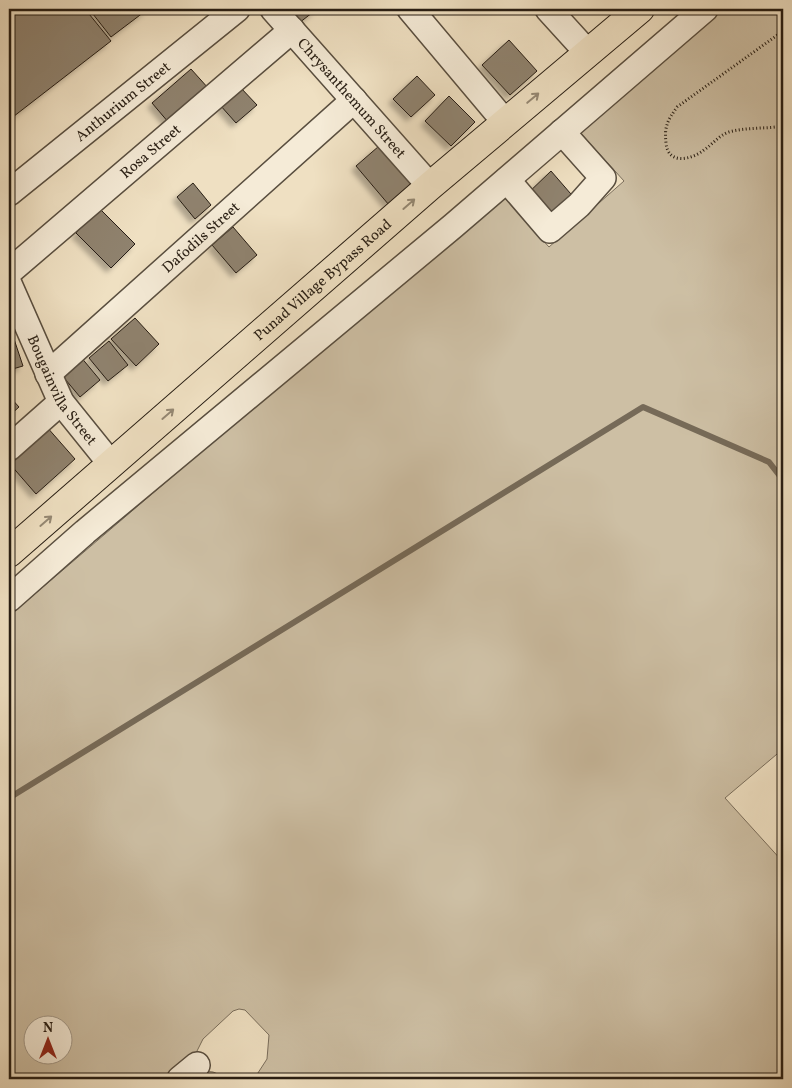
<svg xmlns="http://www.w3.org/2000/svg" width="792" height="1088" viewBox="0 0 792 1088" font-family="Vollkorn,serif">
<style>
.green{fill:#cdbfa4;stroke:#7a6e5c;fill-rule:evenodd}
.lines{fill:none;stroke-linecap:round;stroke-linejoin:round}
.stream{stroke:#766a58;stroke-width:6}
.building{fill:#8f826e;stroke:#271d13;filter:url(#shadow)}
.minor-casing{stroke:#594e3f;stroke-width:28}
.major-casing{stroke:#271d13;stroke-width:30}
.path{stroke:#271d13;stroke-width:3;stroke-dasharray:1 2.5;stroke-linecap:butt}
.minor{stroke:#f5ebd7;stroke-width:25}
.major{stroke:#efe0c2;stroke-width:28}
.oneway{stroke:#958873}
.labels{text-anchor:middle;stroke-width:4.5;stroke-linejoin:round;paint-order:stroke}
.street-label{font-size:15px;fill:#271d13;stroke:#f5ebd7}
</style>
<defs>
<filter id="shadow"><feDropShadow dx="-4.5" dy="4.5" stdDeviation="2.5" flood-color="#0004"/></filter>
</defs>
<rect width="100%" height="100%" fill="#efe0c2"/>
<filter id="stains"><feTurbulence type="fractalNoise" baseFrequency=".004" numOctaves="4"/><feColorMatrix values="0 0 0 0 .2 0 0 0 0 .09 0 0 0 0 .02 0 0 0 .5 -.17"/></filter>
<radialGradient id="worn" r=".72"><stop offset=".6" stop-color="#630" stop-opacity="0"/><stop offset="1" stop-color="#630" stop-opacity=".3"/></radialGradient>
<!-- green -->
<g class="green">
<path d="M 716,9 L 783,9 L 783,749 L 725,798 L 783,862 L 783,1079 L 254,1079 L 267,1059 L 269,1035 L 245,1010 L 239,1009 L 233,1011 L 203,1039 L 193,1059 L 169,1079 L 9,1079 L 9,616 L 502,195 L 549,247 L 624,181 L 577,129 ZM 32,1026 L 62,1026 L 62,1056 L 32,1056 Z"/>
<path d="M 203,1071 L 213,1072 L 230,1079 L 193,1079 Z"/>
</g>
<g class="lines">
<!-- stream -->
<path class="stream" d="M 9,798 L 643,407 L 769,462 L 783,480"/>
</g>
<!-- building -->
<g class="building">
<path d="M 9,9 L 85,9 L 111,41 L 9,120 Z"/>
<path d="M 89,9 L 148,9 L 111,37 Z"/>
<path d="M 288,9 L 317,9 L 299,23 Z"/>
<path d="M 509,40 L 537,71 L 510,95 L 482,65 Z"/>
<path d="M 191,69 L 209,89 L 169,123 L 152,103 Z"/>
<path d="M 417,76 L 435,95 L 411,117 L 393,99 Z"/>
<path d="M 240,87 L 257,105 L 236,123 L 220,105 Z"/>
<path d="M 449,96 L 475,122 L 451,146 L 425,121 Z"/>
<path d="M 379,146 L 412,185 L 389,205 L 356,166 Z"/>
<path d="M 551,171 L 577,201 L 551,225 L 525,196 Z"/>
<path d="M 193,183 L 211,205 L 195,219 L 177,197 Z"/>
<path d="M 100,209 L 135,244 L 111,268 L 76,233 Z"/>
<path d="M 233,227 L 257,255 L 236,273 L 212,245 Z"/>
<path d="M 135,318 L 159,344 L 136,366 L 111,339 Z"/>
<path d="M 13,336 L 23,366 L 9,370 L 9,338 Z"/>
<path d="M 109,341 L 128,365 L 108,381 L 89,358 Z"/>
<path d="M 80,356 L 100,380 L 80,397 L 60,373 Z"/>
<path d="M 9,396 L 19,407 L 9,416 Z"/>
<path d="M 46,426 L 75,459 L 36,494 L 9,463 L 9,458 Z"/>
</g>
<g class="lines">
<defs>
<g id="minor">
<path id="s1" d="M 273,9 L 430,186"/>
<path d="M 410,9 L 505,122"/>
<path d="M 548,9 L 588,53"/>
<path d="M 507,180 L 550,230 L 579,205 L 603,178 L 562,132"/>
<path id="s2" d="M 9,193 L 237,9"/>
<path id="s3" d="M 9,272 L 292,30"/>
<path id="s4" d="M 9,284 L 61,402 L 111,464"/>
<path id="s5" d="M 48,374 L 354,100"/>
<path d="M 9,448 L 61,402"/>
<path d="M 9,599 L 85,532 L 453,226 L 705,9"/>
<path d="M 180,1079 L 197,1065"/>
</g>
<g id="major">
<path id="s6" d="M 9,553 L 430,186 L 640,9"/>
</g>
</defs>
<!-- minor casing -->
<use href="#minor" class="minor-casing"/>
<!-- major casing -->
<use href="#major" class="major-casing"/>
<!-- path -->
<path class="path" d="M 783,31 L 677,107 C 668,120 664,126 666,143 C 668,165 691,160 704,150 C 713,144 718,136 729,132 C 747,127 766,129 783,126"/>
<!-- minor -->
<use href="#minor" class="minor"/>
<!-- major -->
<use href="#major" class="major"/>
</g>
<!-- one-way arrows -->
<defs><path id="oneway-shaft" d="M-6 0H5M1.5-3L5.5 0L1.5 3" fill="none" stroke-width="1.6" stroke-linecap="round" stroke-linejoin="round" transform="scale(1.25)"/></defs>
<g class="oneway">
<use href="#oneway-shaft" transform="translate(533 98) rotate(-40)"/>
<use href="#oneway-shaft" transform="translate(409 204) rotate(-41)"/>
<use href="#oneway-shaft" transform="translate(168 414) rotate(-41)"/>
<use href="#oneway-shaft" transform="translate(46 521) rotate(-41)"/>
</g>
<g class="labels">
<!-- street labels -->
<g class="street-label">
<text dy="5" stroke="none"><textPath href="#s1" startOffset="119">Chrysanthemum Street</textPath></text>
<text dy="5" stroke="none"><textPath href="#s2" startOffset="146">Anthurium Street</textPath></text>
<text dy="5" stroke="none"><textPath href="#s3" startOffset="186">Rosa Street</textPath></text>
<text dy="5" stroke="none"><textPath href="#s5" startOffset="205">Dafodils Street</textPath></text>
<text dy="5" stroke="none"><textPath href="#s6" startOffset="416">Punad Village Bypass Road</textPath></text>
<text dy="5" stroke="none"><textPath href="#s4" startOffset="119">Bougainvilla Street</textPath></text>
</g>
</g>
<!-- margin -->
<rect width="792" height="1088" fill="none" stroke="#efe0c2" stroke-width="30"/>
<rect x="10" y="10" width="772" height="1068" fill="none" stroke="#271d13" stroke-width="2.5"/>
<rect x="15" y="15" width="762" height="1058" fill="none" stroke="#271d13"/>
<!-- north arrow -->
<g transform="translate(48 1040)"><circle r="24" fill="#f5ebd7" stroke="#a39989"/>
<path d="M0-4L9 19L0 12L-9 19Z" fill="#8f2418"/>
<text y="-8" font-size="14" font-weight="bold" text-anchor="middle" fill="#271d13">N</text>
</g>
<rect width="100%" height="100%" filter="url(#stains)"/>
<rect width="100%" height="100%" fill="url(#worn)"/>
</svg>
